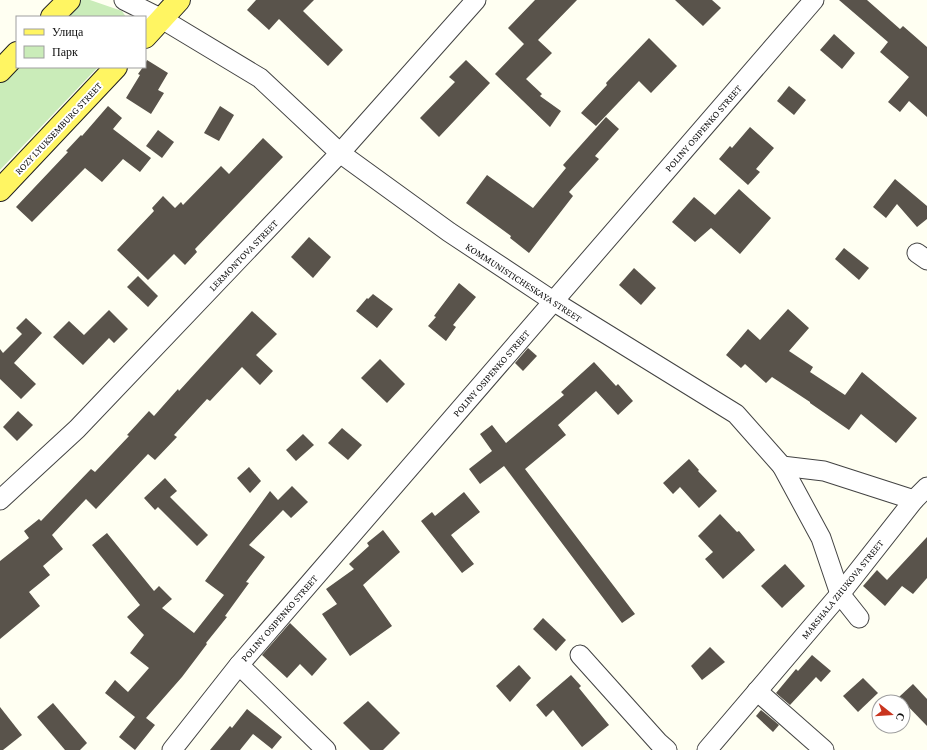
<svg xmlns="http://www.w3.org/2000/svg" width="927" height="750" viewBox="0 0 927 750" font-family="'Crimson Pro',serif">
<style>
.green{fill:#caecb9}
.building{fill:#59534b}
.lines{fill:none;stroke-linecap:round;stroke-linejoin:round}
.minor-casing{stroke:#434343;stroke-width:21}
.primary-casing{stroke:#212121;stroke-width:24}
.minor{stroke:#fff;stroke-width:19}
.primary{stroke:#fff562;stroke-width:22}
.labels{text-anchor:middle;stroke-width:4;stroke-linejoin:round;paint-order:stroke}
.street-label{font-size:10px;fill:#101010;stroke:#fff}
</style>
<rect width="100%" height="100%" fill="#fffff2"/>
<!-- green -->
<g class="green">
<path d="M 78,0 L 90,0 L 122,11 L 126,17 L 62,17 Z"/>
<path d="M 17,64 L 17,67 L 98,67 L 0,170 L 0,82 Z"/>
</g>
<!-- building -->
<g class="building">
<path d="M 256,0 L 314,0 L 303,11 L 343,50 L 328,66 L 279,19 L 269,30 L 247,10 Z"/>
<path d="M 535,0 L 577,0 L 538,40 L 552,53 L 526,79 L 542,94 L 540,96 L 561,111 L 550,127 L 495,74 L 524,44 L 508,28 Z"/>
<path d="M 675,0 L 712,0 L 721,8 L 703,26 Z"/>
<path d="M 839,0 L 867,0 L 900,29 L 903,26 L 927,47 L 927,117 L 909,101 L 900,112 L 888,102 L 909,77 L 880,52 L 888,42 Z"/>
<path d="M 834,34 L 855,53 L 842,69 L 820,50 Z"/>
<path d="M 649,38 L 677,66 L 651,93 L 639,81 L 596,126 L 581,113 L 607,85 L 606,83 Z"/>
<path d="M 147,60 L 168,73 L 158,90 L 164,93 L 151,114 L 126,98 L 140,75 L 138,74 L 143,67 L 145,67 L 145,64 Z"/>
<path d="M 466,60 L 490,83 L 439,137 L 420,118 L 455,82 L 449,77 Z"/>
<path d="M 789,86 L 806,100 L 794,115 L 777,101 Z"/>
<path d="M 108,106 L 122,118 L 113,129 L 151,158 L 140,172 L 123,159 L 102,182 L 85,168 L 32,222 L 16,207 L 68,152 L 66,151 L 81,135 L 82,136 Z"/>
<path d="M 220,106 L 234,115 L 219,141 L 204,133 Z"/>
<path d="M 606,117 L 619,129 L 595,156 L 599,159 L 569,192 L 573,196 L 529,253 L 510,238 L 511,236 L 466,203 L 487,175 L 533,208 L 566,168 L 563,165 Z"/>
<path d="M 750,127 L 774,148 L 756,169 L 760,172 L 748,185 L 719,159 L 730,146 L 732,148 Z"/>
<path d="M 158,130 L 174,142 L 162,158 L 146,146 Z"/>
<path d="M 263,138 L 283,157 L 195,249 L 197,252 L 185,265 L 174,254 L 148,280 L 117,250 L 154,211 L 152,208 L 163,196 L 175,208 L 181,202 L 183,205 L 221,166 L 229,174 Z"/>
<path d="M 895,179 L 927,206 L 927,219 L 917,227 L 897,204 L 886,218 L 873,207 Z"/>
<path d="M 739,189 L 771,218 L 740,254 L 711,228 L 695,242 L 672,222 L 694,197 L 715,215 Z"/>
<path d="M 309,237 L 331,257 L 313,278 L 291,257 Z"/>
<path d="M 844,248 L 869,268 L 859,280 L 835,259 Z"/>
<path d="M 634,268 L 656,288 L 641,305 L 619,285 Z"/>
<path d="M 138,276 L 158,296 L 148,307 L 127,287 Z"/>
<path d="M 459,283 L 476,297 L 453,325 L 456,327 L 446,341 L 428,326 L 436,317 L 434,316 Z"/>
<path d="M 373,294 L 393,309 L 377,328 L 356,311 L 367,298 L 368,299 Z"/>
<path d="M 788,309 L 809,328 L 789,351 L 813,367 L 810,372 L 845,395 L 862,372 L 917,418 L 896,443 L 861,414 L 849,430 L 810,403 L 810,402 L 772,377 L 766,383 L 745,364 L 741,368 L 726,355 L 748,329 L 760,340 Z"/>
<path d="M 109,310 L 128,329 L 114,343 L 109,338 L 83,365 L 53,337 L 69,321 L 84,335 Z"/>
<path d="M 252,311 L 277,334 L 256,355 L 273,371 L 260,385 L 242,367 L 210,401 L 207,399 L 174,435 L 177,437 L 155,460 L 148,454 L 96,509 L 86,499 L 52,535 L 63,549 L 43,566 L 50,575 L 29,592 L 40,606 L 0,639 L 0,561 L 29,538 L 24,531 L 39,519 L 41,521 L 91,469 L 95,472 L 129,436 L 127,435 L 149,411 L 154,416 L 178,389 L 179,391 Z"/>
<path d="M 26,318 L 42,333 L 14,363 L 36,384 L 21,399 L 0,379 L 0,349 L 3,353 L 22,334 L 16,328 Z"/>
<path d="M 528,348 L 537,356 L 523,371 L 515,363 Z"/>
<path d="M 380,359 L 405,384 L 387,403 L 361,378 Z"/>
<path d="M 594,362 L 616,386 L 618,384 L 633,401 L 618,415 L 596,391 L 558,425 L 566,435 L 525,469 L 635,614 L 622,623 L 504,466 L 480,484 L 469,469 L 492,451 L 480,434 L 492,425 L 506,443 L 564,395 L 561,392 Z"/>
<path d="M 18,411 L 33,425 L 17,441 L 3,427 Z"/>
<path d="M 342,428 L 362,445 L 348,460 L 328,443 Z"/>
<path d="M 303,434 L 314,445 L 296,461 L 286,450 Z"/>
<path d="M 689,459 L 699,470 L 698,471 L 717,491 L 699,508 L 680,487 L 673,494 L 663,483 Z"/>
<path d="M 249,467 L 261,481 L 250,493 L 237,478 Z"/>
<path d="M 165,478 L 177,491 L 170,497 L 208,535 L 197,546 L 158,507 L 155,510 L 144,498 Z"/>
<path d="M 292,486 L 308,502 L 291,518 L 283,510 L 249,545 L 265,557 L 246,582 L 249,583 L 225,616 L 227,617 L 206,643 L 207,644 L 182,677 L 146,718 L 155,725 L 135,750 L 119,737 L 135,717 L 105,693 L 115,680 L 128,692 L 149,668 L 130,653 L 144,635 L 127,617 L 140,605 L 92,545 L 107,533 L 154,591 L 159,586 L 172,599 L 162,608 L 194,633 L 224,595 L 205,581 L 270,491 L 278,500 Z"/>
<path d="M 464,492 L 480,512 L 451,535 L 474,564 L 462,573 L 421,521 L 432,512 L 435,516 Z"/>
<path d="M 720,514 L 737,532 L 739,531 L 755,550 L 723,579 L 705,559 L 713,552 L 698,536 Z"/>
<path d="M 383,530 L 400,552 L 363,585 L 392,626 L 350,656 L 322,614 L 337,604 L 326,589 L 354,569 L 349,564 L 369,546 L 367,543 Z"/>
<path d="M 927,537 L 927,578 L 913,594 L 902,586 L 885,606 L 863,586 L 877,570 L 887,580 Z"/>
<path d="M 785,564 L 805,586 L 782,608 L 761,586 Z"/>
<path d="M 543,618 L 566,640 L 556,651 L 533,629 Z"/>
<path d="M 290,623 L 327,659 L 312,676 L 300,664 L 287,678 L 262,655 Z"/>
<path d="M 710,647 L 725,662 L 702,680 L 691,666 Z"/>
<path d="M 812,655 L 831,671 L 821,682 L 816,677 L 790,705 L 776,693 L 796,669 L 798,671 Z"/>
<path d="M 519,665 L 531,678 L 510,702 L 496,686 Z"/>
<path d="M 571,675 L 581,686 L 579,688 L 609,725 L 582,747 L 553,710 L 546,717 L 536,705 Z"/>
<path d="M 863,678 L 878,693 L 858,712 L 843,696 Z"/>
<path d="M 913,684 L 927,699 L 927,726 L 899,697 Z"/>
<path d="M 368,701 L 400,733 L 383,750 L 370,750 L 343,723 Z"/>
<path d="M 53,703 L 87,743 L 80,750 L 65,750 L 37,717 Z"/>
<path d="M 0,707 L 22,735 L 3,750 L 0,750 Z"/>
<path d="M 247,709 L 282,737 L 272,749 L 253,734 L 240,750 L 210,750 L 230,726 L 232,728 Z"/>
<path d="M 761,710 L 779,725 L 773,732 L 756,716 Z"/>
</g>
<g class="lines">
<defs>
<g id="minor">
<path d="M 124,0 L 162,19 L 260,78 L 340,153 L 449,232 L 553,301 L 736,414 L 782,466 L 821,538 L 840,594 L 859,618"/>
<path d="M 917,253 L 927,260"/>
<path d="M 782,466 L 824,471 L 914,500"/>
<path d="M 0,500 L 77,429 L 340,153 L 476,0"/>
<path d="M 580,655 L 659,743 L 667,750"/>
<path d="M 239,665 L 326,750"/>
<path d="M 757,691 L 824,750"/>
<path d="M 172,750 L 239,665 L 814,0"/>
<path d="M 707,750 L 840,594 L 914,500 L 927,487"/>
</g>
<g id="primary">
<path d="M 52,17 L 69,0"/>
<path d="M 145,37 L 179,0"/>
<path d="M 0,71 L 17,53"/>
<path d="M 0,190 L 116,67"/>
</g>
</defs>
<!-- minor casing -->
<use href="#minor" class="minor-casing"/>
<!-- primary casing -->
<use href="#primary" class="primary-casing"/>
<!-- minor -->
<use href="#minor" class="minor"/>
<!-- primary -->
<use href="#primary" class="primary"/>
</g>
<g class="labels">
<!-- street labels -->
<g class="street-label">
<text transform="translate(58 128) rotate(-47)" y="4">ROZY LYUKSEMBURG STREET</text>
<text transform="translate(703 128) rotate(-49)" y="4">POLINY OSIPENKO STREET</text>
<text transform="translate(243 255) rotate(-46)" y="4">LERMONTOVA STREET</text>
<text transform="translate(524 282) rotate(33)" y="4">KOMMUNISTICHESKAYA STREET</text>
<text transform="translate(491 373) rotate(-49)" y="4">POLINY OSIPENKO STREET</text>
<text transform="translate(842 589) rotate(-51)" y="4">MARSHALA ZHUKOVA STREET</text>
<text transform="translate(279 618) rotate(-49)" y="4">POLINY OSIPENKO STREET</text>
</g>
</g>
<!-- legend -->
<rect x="16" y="16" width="130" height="52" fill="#ffffff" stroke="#9f9f9f"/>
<rect x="24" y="29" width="20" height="6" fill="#fff562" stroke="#9f9f9f"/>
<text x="52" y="36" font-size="12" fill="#101010">Улица</text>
<rect x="24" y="46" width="20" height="12" fill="#caecb9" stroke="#9f9f9f"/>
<text x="52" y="56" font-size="12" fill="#101010">Парк</text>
<!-- north arrow -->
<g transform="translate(891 714) rotate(107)"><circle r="19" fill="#ffffff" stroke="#9f9f9f"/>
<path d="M0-3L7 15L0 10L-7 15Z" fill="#c9351f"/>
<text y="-6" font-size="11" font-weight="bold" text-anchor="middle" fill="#101010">С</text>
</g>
</svg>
